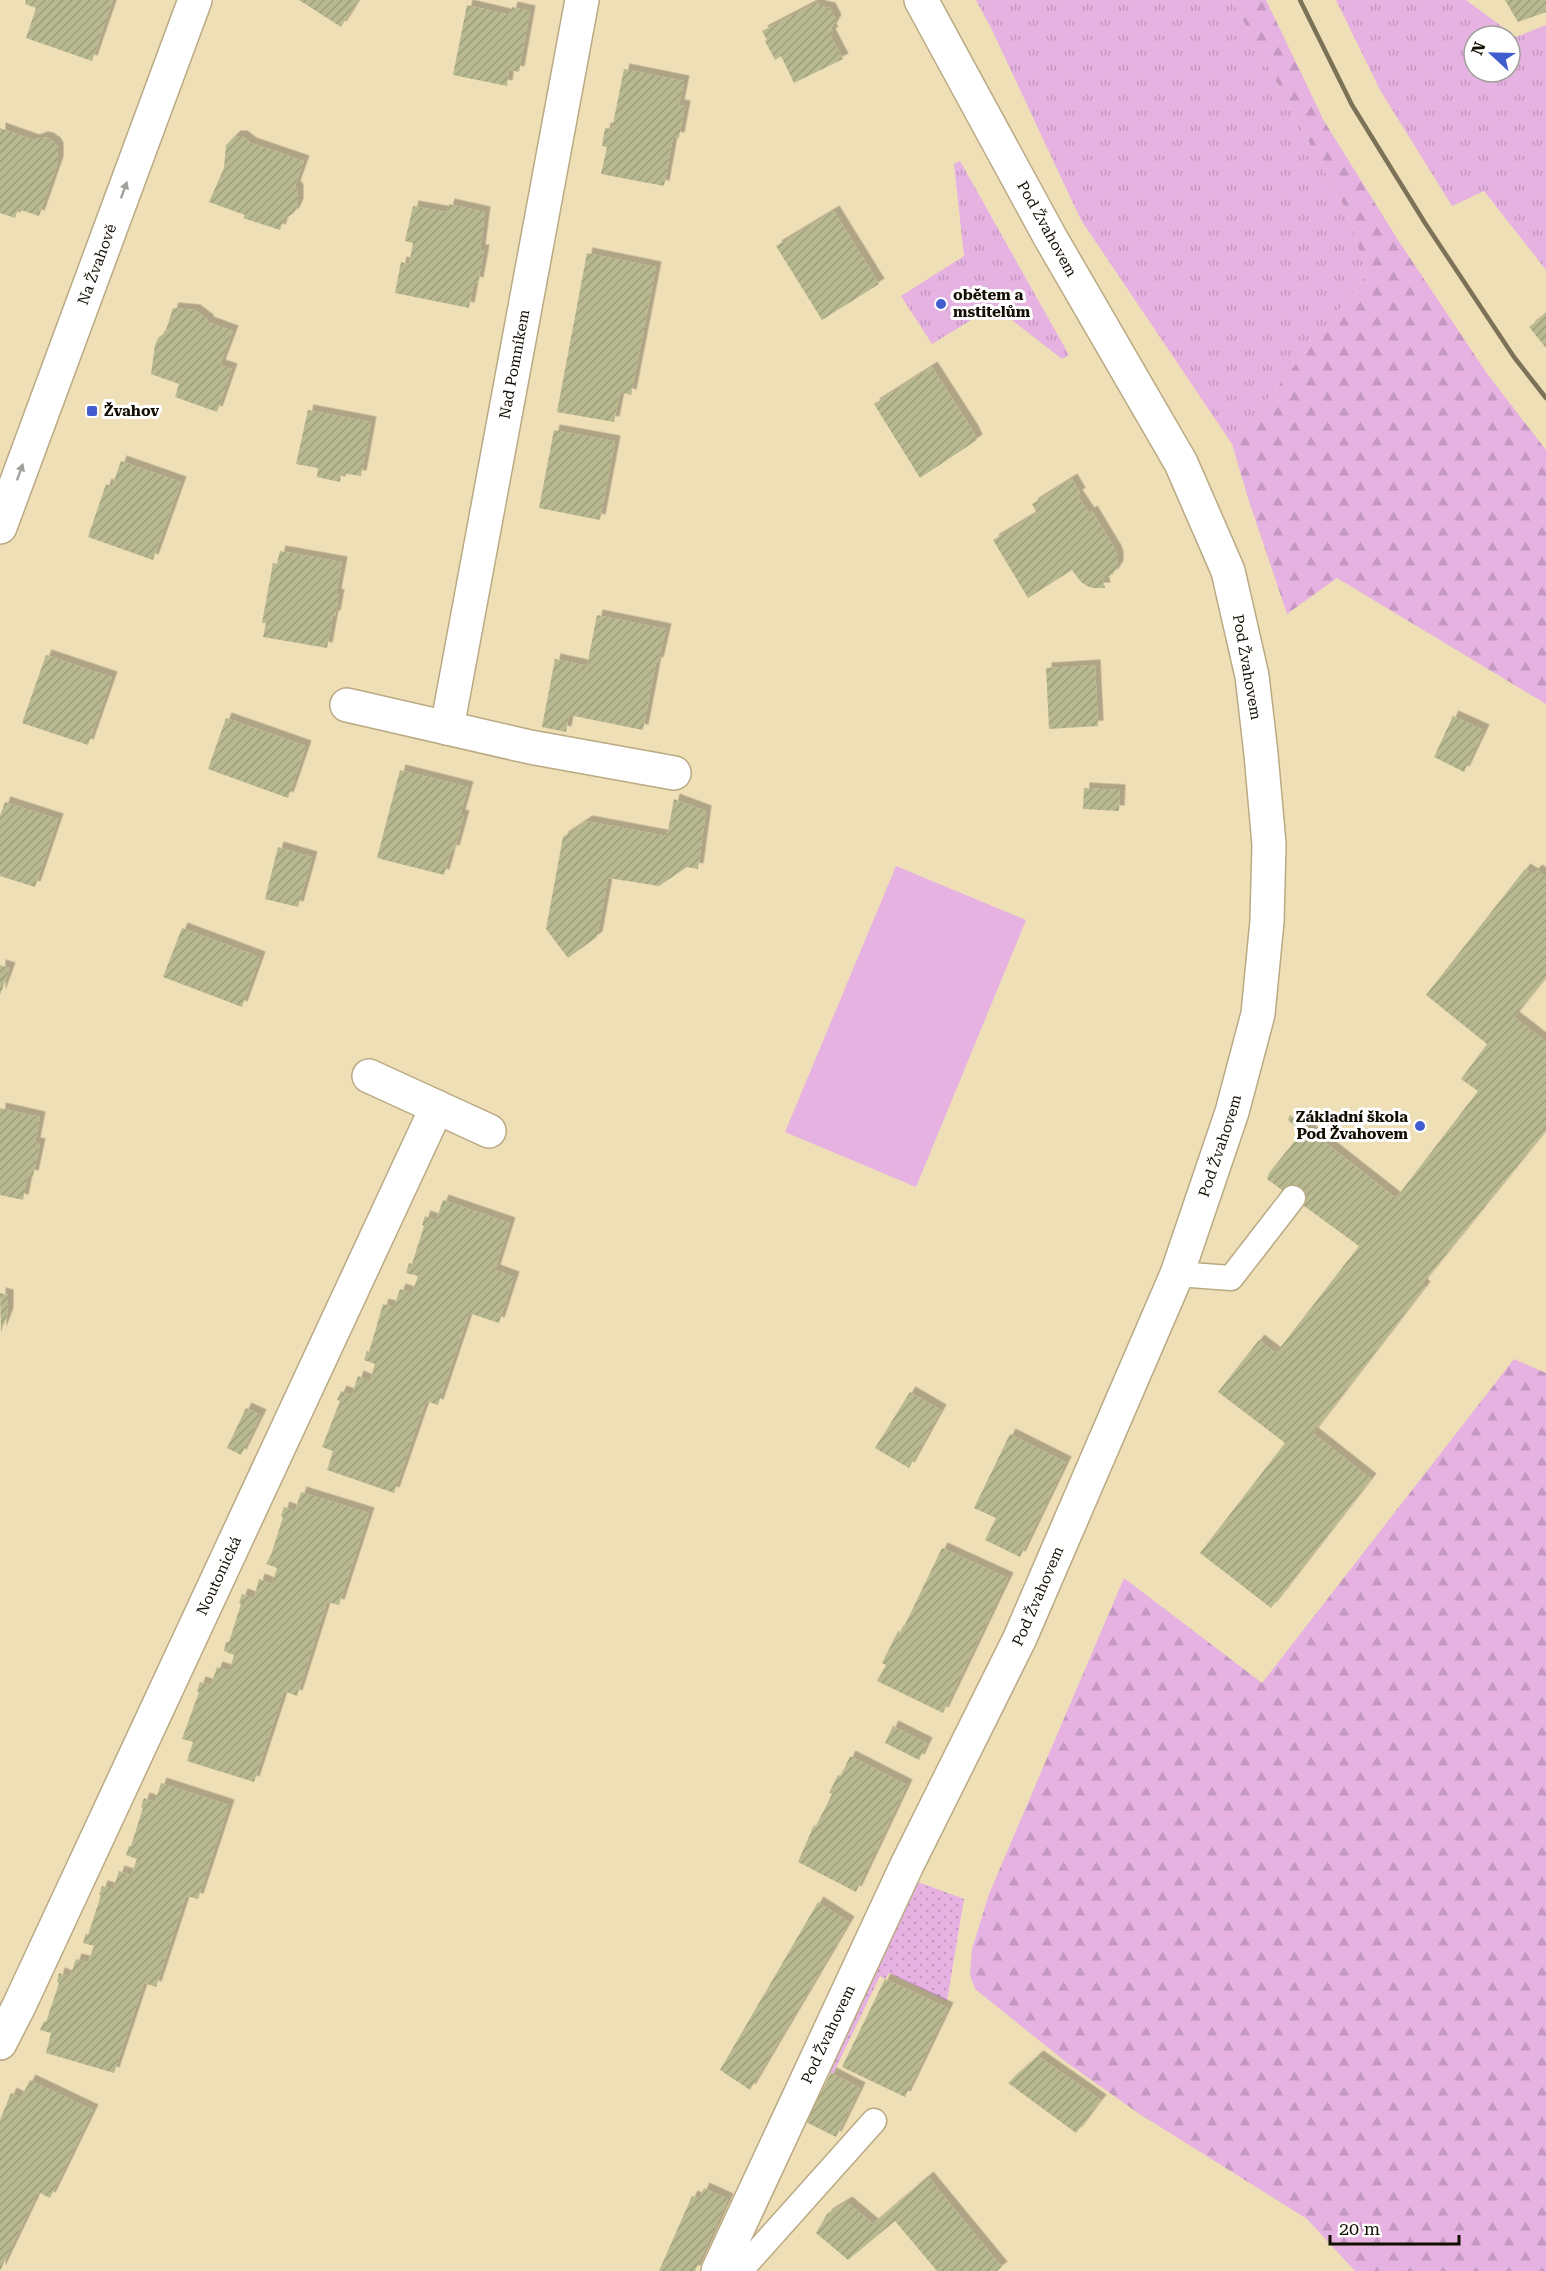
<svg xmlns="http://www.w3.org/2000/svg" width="1546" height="2271" viewBox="0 0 1546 2271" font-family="'Roboto Serif',serif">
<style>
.grass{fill:url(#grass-tufts);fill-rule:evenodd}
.forest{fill:url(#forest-firs)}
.park{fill:url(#park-dots)}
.pitch{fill:#e6b2e2}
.building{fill:url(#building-hatch);filter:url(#shadow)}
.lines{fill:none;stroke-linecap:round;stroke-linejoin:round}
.lane-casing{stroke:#baaa83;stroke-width:27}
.street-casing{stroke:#baaa83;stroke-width:36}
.lane{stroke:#fff;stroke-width:24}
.street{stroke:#fff;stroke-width:33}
.rail{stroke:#7c7258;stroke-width:4.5}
.oneway{fill:#a19f9a}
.poi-dot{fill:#415ccf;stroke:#fff;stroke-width:2}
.labels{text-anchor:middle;stroke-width:6;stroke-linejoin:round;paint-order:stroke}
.street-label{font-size:15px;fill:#130e02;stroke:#fff}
.poi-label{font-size:15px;font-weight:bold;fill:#130e02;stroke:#fff;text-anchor:start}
</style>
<defs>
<pattern id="grass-tufts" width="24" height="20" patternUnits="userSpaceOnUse" patternTransform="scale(1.5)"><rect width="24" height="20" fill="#e6b2e2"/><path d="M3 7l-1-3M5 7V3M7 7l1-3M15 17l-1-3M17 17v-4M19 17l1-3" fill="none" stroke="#c498c0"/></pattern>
<pattern id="forest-firs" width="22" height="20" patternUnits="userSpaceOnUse" patternTransform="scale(1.5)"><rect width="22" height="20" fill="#e6b2e2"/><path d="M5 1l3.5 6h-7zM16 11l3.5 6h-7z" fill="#c498c0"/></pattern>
<pattern id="park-dots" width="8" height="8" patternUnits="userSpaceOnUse" patternTransform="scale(1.5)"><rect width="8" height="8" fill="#e6b2e2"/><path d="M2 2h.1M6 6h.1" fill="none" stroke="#c498c0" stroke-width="1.8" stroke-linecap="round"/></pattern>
<pattern id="building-hatch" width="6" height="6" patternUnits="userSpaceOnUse" patternTransform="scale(1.5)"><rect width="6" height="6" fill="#b8b990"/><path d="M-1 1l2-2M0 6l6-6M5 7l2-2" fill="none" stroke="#9d9e7b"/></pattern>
<filter id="shadow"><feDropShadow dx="5.5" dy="-5.5" stdDeviation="0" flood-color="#0004"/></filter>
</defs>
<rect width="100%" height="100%" fill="#efdfb6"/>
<!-- grass -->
<g class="grass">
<path d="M 976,0 L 1232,0 L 1348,214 L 1367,275 L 1232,444 L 1081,220 L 992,30 Z"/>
<path d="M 1336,0 L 1466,0 L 1516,37 L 1546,25 L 1546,270 L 1484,191 L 1452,206 L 1380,90 ZM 1474,36 L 1510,36 L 1510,72 L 1474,72 Z"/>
<path d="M 960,161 L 1069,355 L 1062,359 L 994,306 L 932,344 L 901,296 L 964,256 L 954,164 Z"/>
</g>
<!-- forest -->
<g class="forest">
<path d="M 1232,0 L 1266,0 L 1324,121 L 1398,240 L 1488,375 L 1546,450 L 1546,704 L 1337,578 L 1287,614 L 1248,498 L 1232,444 L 1367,275 L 1348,214 Z"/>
<path d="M 1514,1359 L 1546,1373 L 1546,2271 L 1355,2271 L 1307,2219 L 1138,2113 L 1066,2062 L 975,1989 L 970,1975 L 972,1949 L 989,1894 L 1124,1578 L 1262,1683 Z"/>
</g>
<!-- park -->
<path class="park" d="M 907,1878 L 964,1899 L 947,2001 L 889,1973 L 885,1979 L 880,1976 L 833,2074 L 822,2068 Z"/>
<!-- pitch -->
<path class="pitch" d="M 896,866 L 1026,920 L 916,1187 L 785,1132 Z"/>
<!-- building -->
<g class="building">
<path d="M 26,0 L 113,0 L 92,61 L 26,38 L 36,8 L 25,4 Z"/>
<path d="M 299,0 L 358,0 L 341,27 Z"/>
<path d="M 1505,0 L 1546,0 L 1546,12 L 1518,22 Z"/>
<path d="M 818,2 L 820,6 L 830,8 L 836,20 L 831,29 L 833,32 L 830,34 L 843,59 L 794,83 L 781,56 L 775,60 L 765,41 L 767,40 L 762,31 Z"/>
<path d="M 467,5 L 510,15 L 512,7 L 530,11 L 519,72 L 509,70 L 507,86 L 453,75 Z"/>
<path d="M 624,69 L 684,81 L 679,105 L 685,106 L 679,138 L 673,137 L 664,186 L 601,174 L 607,147 L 602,146 L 605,128 L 612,129 Z"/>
<path d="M 0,128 L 34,140 L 42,137 L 48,138 L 55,143 L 58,148 L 58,162 L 39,216 L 18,209 L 15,218 L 0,213 Z"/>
<path d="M 235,136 L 242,136 L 251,143 L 304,161 L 295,186 L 298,190 L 298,204 L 294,213 L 284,219 L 280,230 L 243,218 L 245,215 L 209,202 L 224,168 L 226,145 Z"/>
<path d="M 449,204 L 485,212 L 480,250 L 484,250 L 478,283 L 474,282 L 469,308 L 395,293 L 401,262 L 409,264 L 413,243 L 405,241 L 413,206 L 447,212 Z"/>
<path d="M 834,211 L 879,284 L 822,320 L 776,246 Z"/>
<path d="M 587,253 L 656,267 L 631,395 L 620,392 L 614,422 L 557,412 Z"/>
<path d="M 173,308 L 195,310 L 208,320 L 208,322 L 233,331 L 220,365 L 232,369 L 217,412 L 175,397 L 179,384 L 151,374 L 155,345 L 159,337 L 165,333 Z"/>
<path d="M 1546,314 L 1546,348 L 1529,327 Z"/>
<path d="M 932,367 L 973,431 L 977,440 L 920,478 L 874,404 Z"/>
<path d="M 308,410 L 371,422 L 361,476 L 341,473 L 340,482 L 317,477 L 318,468 L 296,464 Z"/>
<path d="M 554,430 L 615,441 L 600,520 L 539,508 Z"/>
<path d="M 121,461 L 181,482 L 153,560 L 88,537 L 106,484 L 112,487 Z"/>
<path d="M 1072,479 L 1080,493 L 1077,495 L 1089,513 L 1092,511 L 1116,551 L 1118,557 L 1118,566 L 1113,574 L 1103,579 L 1105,588 L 1093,588 L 1087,586 L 1081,582 L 1072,570 L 1028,598 L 993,540 L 1037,513 L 1032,504 Z"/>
<path d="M 280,551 L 342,562 L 336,594 L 339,595 L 335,616 L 333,616 L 327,648 L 263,637 L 266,623 L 262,623 L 273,563 L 277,564 Z"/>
<path d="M 597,615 L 666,629 L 658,663 L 656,662 L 643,730 L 569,715 L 566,732 L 542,727 L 555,659 L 587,666 Z"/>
<path d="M 46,655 L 112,677 L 88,745 L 22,723 Z"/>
<path d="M 1095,665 L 1098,726 L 1049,729 L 1046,668 Z"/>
<path d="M 1453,716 L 1484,730 L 1464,772 L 1434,757 Z"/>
<path d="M 226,718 L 306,746 L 288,798 L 208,769 Z"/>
<path d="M 400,770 L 468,787 L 460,815 L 464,816 L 454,851 L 451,850 L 444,875 L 377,858 Z"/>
<path d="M 1084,788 L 1120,790 L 1119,811 L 1083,809 Z"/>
<path d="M 674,799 L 706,811 L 698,869 L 687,867 L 659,886 L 608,878 L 597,937 L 568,958 L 546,929 L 563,837 L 587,821 L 667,836 Z"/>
<path d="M 5,802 L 58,819 L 35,887 L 0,876 L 0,816 Z"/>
<path d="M 278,847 L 312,857 L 298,907 L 265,899 Z"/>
<path d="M 1525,869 L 1533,874 L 1537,870 L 1546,877 L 1546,977 L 1514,1017 L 1546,1042 L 1546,1130 L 1422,1284 L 1425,1287 L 1313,1433 L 1371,1479 L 1271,1608 L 1200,1553 L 1285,1443 L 1218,1392 L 1259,1340 L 1276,1353 L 1359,1246 L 1267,1179 L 1269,1173 L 1302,1132 L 1288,1120 L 1290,1115 L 1396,1198 L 1478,1091 L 1461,1079 L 1487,1044 L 1426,995 Z"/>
<path d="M 182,928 L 260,957 L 242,1007 L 163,977 Z"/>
<path d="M 0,965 L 10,968 L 0,995 Z"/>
<path d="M 0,1108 L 40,1117 L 35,1143 L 40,1144 L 33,1176 L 28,1175 L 23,1200 L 0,1195 Z"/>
<path d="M 443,1200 L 510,1223 L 495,1270 L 514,1277 L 499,1323 L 469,1313 L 438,1405 L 426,1401 L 394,1493 L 327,1470 L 333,1451 L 322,1447 L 340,1401 L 337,1400 L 341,1391 L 352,1395 L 358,1376 L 370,1381 L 375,1364 L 364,1360 L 367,1351 L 369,1352 L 383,1304 L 394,1307 L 400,1289 L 412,1293 L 418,1276 L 406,1273 L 409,1263 L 412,1264 L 424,1226 L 422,1225 L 425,1216 L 436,1220 Z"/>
<path d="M 0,1293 L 8,1295 L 8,1313 L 1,1332 Z"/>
<path d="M 910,1392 L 941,1410 L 909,1468 L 875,1448 Z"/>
<path d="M 246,1408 L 261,1415 L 241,1455 L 227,1448 Z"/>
<path d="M 1010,1434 L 1066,1462 L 1020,1557 L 985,1540 L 996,1518 L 974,1508 Z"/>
<path d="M 301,1492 L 369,1513 L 339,1605 L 327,1602 L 297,1696 L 284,1691 L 254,1782 L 187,1761 L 193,1742 L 182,1739 L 199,1692 L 197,1691 L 200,1682 L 211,1685 L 217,1667 L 229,1671 L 234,1655 L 224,1651 L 226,1642 L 229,1642 L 241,1604 L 239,1603 L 242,1594 L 254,1598 L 259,1579 L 272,1584 L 277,1568 L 266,1564 L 271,1555 L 283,1517 L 281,1516 L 284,1507 L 295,1511 Z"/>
<path d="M 942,1548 L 1008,1578 L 943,1713 L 877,1681 L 886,1665 L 882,1663 L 898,1631 L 901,1633 Z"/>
<path d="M 893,1726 L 927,1743 L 919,1760 L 885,1743 Z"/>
<path d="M 850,1756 L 907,1785 L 856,1892 L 798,1862 L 814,1825 L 816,1826 L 832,1794 L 829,1793 L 838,1775 L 841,1776 Z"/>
<path d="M 161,1783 L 229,1805 L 198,1899 L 186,1896 L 156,1987 L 144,1983 L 114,2073 L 46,2053 L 51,2033 L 40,2030 L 44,2021 L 46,2022 L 59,1983 L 57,1982 L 59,1973 L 70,1977 L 76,1959 L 88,1962 L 94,1946 L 83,1943 L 86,1933 L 88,1935 L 101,1895 L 99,1895 L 102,1886 L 113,1889 L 119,1871 L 131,1875 L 137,1859 L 126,1855 L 129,1846 L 131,1846 L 143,1808 L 141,1807 L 144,1798 L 155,1802 Z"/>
<path d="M 818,1902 L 849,1922 L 750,2090 L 720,2070 Z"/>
<path d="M 885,1979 L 948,2008 L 905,2097 L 842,2067 Z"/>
<path d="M 1038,2056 L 1101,2100 L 1076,2133 L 1008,2083 Z"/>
<path d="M 831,2073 L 860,2088 L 836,2137 L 806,2122 Z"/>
<path d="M 30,2080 L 93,2110 L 50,2198 L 38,2192 L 0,2271 L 0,2120 L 11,2093 L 21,2098 Z"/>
<path d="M 928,2177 L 1002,2267 L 997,2271 L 937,2271 L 895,2221 L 848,2260 L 816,2233 L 827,2214 L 847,2202 L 873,2224 Z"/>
<path d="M 704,2188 L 728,2199 L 695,2271 L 659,2271 L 692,2196 L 699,2199 Z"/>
</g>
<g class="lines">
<defs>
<g id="lane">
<path d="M 1177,1274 L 1231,1278 L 1293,1198"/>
<path d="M 740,2271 L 874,2121"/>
</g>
<g id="street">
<path id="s1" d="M 0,527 L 195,0"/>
<path d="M 347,705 L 530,747 L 674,773"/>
<path id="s2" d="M 447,728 L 582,0"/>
<path d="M 369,1076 L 489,1131"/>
<path id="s3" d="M 0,2043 L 19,2006 L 437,1107"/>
<path id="s4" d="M 718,2271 L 907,1865 L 1020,1638 L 1177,1274 L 1232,1112 L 1258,1014 L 1267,921 L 1269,844 L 1261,754 L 1252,676 L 1228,571 L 1181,463 L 1050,237 L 921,0"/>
</g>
</defs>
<!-- lane casing -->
<use href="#lane" class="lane-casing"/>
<!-- street casing -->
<use href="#street" class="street-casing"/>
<!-- lane -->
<use href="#lane" class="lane"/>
<!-- street -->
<use href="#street" class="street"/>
<!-- rail -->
<path class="rail" d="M 1300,0 L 1352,105 L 1425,223 L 1514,357 L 1546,398"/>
</g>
<!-- one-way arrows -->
<defs><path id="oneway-solid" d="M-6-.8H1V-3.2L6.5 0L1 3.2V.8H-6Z" transform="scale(1.5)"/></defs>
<g class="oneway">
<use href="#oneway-solid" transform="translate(124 190) rotate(-70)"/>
<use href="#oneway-solid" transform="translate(20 472) rotate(-70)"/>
</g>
<!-- markers -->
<g class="poi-dot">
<circle cx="941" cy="304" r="6"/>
<rect x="86" y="405" width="12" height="12" rx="3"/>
<circle cx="1420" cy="1126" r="6"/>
</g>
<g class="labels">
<!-- street labels -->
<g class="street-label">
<text transform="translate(1047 229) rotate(61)" y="5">Pod Žvahovem</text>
<text dy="5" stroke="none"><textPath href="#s1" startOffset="280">Na Žvahově</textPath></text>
<text dy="5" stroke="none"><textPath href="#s2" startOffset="370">Nad Pomníkem</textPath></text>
<text transform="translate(1247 667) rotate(80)" y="5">Pod Žvahovem</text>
<text dy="5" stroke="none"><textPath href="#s4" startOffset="1233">Pod Žvahovem</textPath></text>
<text dy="5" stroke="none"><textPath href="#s3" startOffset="516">Noutonická</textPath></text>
<text dy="5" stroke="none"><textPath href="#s4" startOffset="747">Pod Žvahovem</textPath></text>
<text dy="5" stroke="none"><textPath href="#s4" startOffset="261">Pod Žvahovem</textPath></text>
</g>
<!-- poi labels -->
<g class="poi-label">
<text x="953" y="300">obětem a<tspan x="953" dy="17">mstitelům</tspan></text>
<text x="104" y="416">Žvahov</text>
<text x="1408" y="1122" text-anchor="end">Základní škola<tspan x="1408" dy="17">Pod Žvahovem</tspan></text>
</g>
</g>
<!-- north arrow -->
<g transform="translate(1492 54) rotate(292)"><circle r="28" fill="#ffffff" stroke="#a19f9a" stroke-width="1.5"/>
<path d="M0-4.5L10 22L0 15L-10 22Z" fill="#415ccf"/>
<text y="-9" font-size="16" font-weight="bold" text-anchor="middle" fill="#130e02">N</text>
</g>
<!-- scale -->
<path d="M1330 2235v9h129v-9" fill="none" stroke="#130e02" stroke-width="3"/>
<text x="1339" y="2235" font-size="18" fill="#130e02" stroke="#ffffff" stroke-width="4.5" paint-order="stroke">20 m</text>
</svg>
